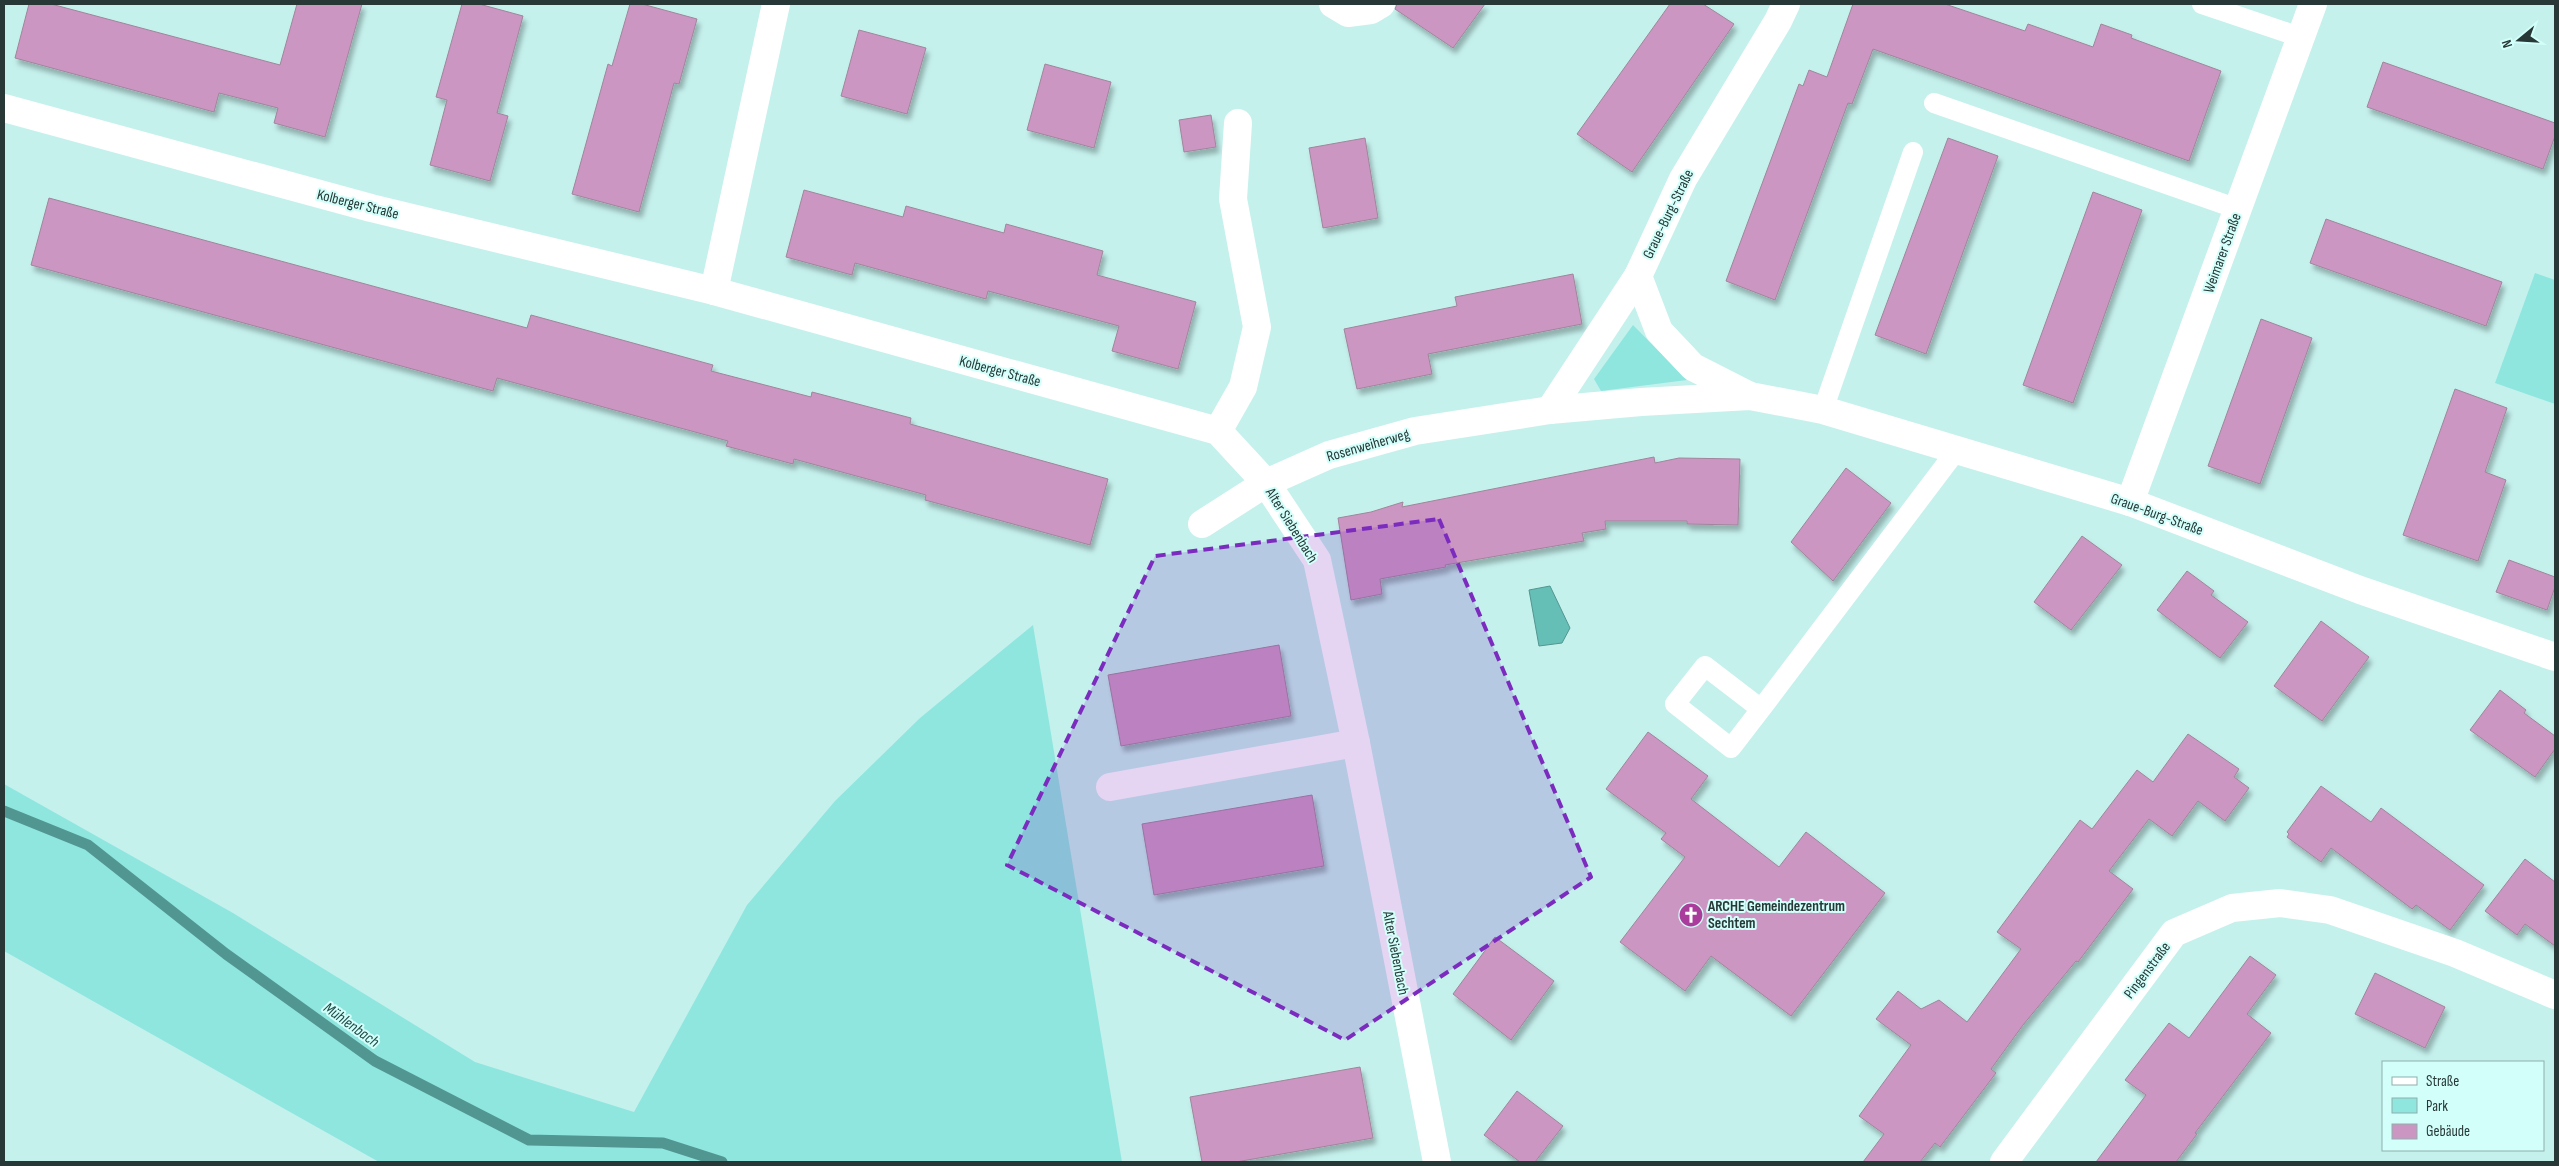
<svg xmlns="http://www.w3.org/2000/svg" width="2559" height="1166" viewBox="0 0 2559 1166" font-family="'Sofia Sans Condensed',sans-serif">
<style>
.green{fill:#8fe6df}
.water{fill:#65bfb7;stroke:#529691}
.lines{fill:none;stroke-linecap:round;stroke-linejoin:round}
.stream{stroke:#529691;stroke-width:11}
.building{fill:#cc96c2;stroke:#a0859b;filter:url(#shadow)}
.service{stroke:#fff;stroke-width:20}
.minor{stroke:#fff;stroke-width:28}
.marked{fill:#7b2cbf;fill-opacity:0.2;stroke:#7b2cbf;stroke-width:4;stroke-dasharray:10 6;stroke-linejoin:round}
.labels{text-anchor:middle;stroke-width:4;stroke-linejoin:round;paint-order:stroke}
.street-label{font-size:15px;fill:#273837;stroke:#d2fffa}
.poi-label{font-size:15px;font-weight:bold;fill:#273837;stroke:#d2fffa;text-anchor:start}
.water-label{font-size:16px;font-style:italic;fill:#214a47;stroke:#d2fffa}
</style>
<defs>
<filter id="shadow"><feDropShadow dx="3" dy="5.5" stdDeviation="2.5" flood-color="#0004"/></filter>
</defs>
<rect width="100%" height="100%" fill="#c5f1ed"/>
<!-- green -->
<g class="green">
<path d="M 2535,273 L 2555,280 L 2555,404 L 2495,383 Z"/>
<path d="M 1633,325 L 1687,380 L 1601,391 L 1594,379 Z"/>
<path d="M 1033,625 L 1122,1162 L 379,1162 L 4,951 L 4,784 L 233,913 L 475,1062 L 634,1112 L 747,905 L 835,801 L 920,718 Z"/>
</g>
<!-- water -->
<path class="water" d="M 1550,586 L 1570,628 L 1562,643 L 1539,646 L 1529,590 Z"/>
<g class="lines">
<!-- stream -->
<path class="stream" d="M 4,811 L 88,845 L 226,954 L 375,1061 L 529,1140 L 663,1143 L 722,1162"/>
</g>
<!-- building -->
<g class="building">
<path d="M 29,4 L 51,4 L 280,65 L 297,4 L 362,4 L 325,137 L 274,123 L 278,108 L 219,93 L 214,112 L 15,58 Z"/>
<path d="M 462,4 L 479,4 L 523,16 L 497,113 L 508,116 L 490,181 L 430,165 L 447,100 L 436,97 Z"/>
<path d="M 630,4 L 642,4 L 697,19 L 679,84 L 674,83 L 639,212 L 572,194 L 608,64 L 612,66 Z"/>
<path d="M 1397,4 L 1485,4 L 1453,48 L 1395,9 Z"/>
<path d="M 1670,4 L 1703,4 L 1734,24 L 1632,172 L 1577,134 Z"/>
<path d="M 1853,4 L 1945,4 L 2025,31 L 2028,24 L 2093,47 L 2101,24 L 2132,35 L 2131,38 L 2221,71 L 2189,161 L 1873,49 L 1852,104 L 1848,103 L 1775,300 L 1726,281 L 1799,84 L 1803,86 L 1809,70 L 1827,77 Z"/>
<path d="M 859,30 L 926,48 L 907,114 L 841,96 Z"/>
<path d="M 2383,62 L 2555,123 L 2555,136 L 2543,169 L 2367,107 Z"/>
<path d="M 1045,64 L 1111,82 L 1094,148 L 1027,130 Z"/>
<path d="M 1211,115 L 1216,147 L 1184,152 L 1179,120 Z"/>
<path d="M 1365,138 L 1378,218 L 1323,228 L 1309,148 Z"/>
<path d="M 1948,138 L 1998,156 L 1926,354 L 1875,335 Z"/>
<path d="M 804,190 L 903,217 L 906,206 L 1004,233 L 1006,224 L 1103,251 L 1097,275 L 1196,302 L 1178,369 L 1112,351 L 1119,326 L 988,291 L 986,299 L 855,263 L 852,275 L 786,257 Z"/>
<path d="M 2093,192 L 2142,210 L 2073,403 L 2023,385 Z"/>
<path d="M 49,198 L 527,328 L 531,315 L 713,365 L 711,371 L 811,397 L 812,392 L 911,418 L 910,424 L 1108,479 L 1090,545 L 925,500 L 926,495 L 794,459 L 793,464 L 726,446 L 728,441 L 497,378 L 493,391 L 31,265 Z"/>
<path d="M 2326,219 L 2502,282 L 2486,326 L 2310,263 Z"/>
<path d="M 1573,274 L 1582,324 L 1428,354 L 1432,374 L 1357,389 L 1344,329 L 1457,306 L 1455,297 Z"/>
<path d="M 2261,319 L 2312,338 L 2260,484 L 2208,466 Z"/>
<path d="M 2455,389 L 2507,408 L 2485,472 L 2506,480 L 2478,561 L 2403,535 Z"/>
<path d="M 1654,457 L 1655,463 L 1679,458 L 1740,459 L 1738,525 L 1687,524 L 1687,521 L 1605,521 L 1606,529 L 1582,533 L 1584,541 L 1445,565 L 1446,567 L 1380,579 L 1382,594 L 1351,600 L 1338,518 L 1371,512 L 1403,502 L 1402,507 Z"/>
<path d="M 1846,468 L 1891,503 L 1833,581 L 1791,542 Z"/>
<path d="M 2082,536 L 2122,565 L 2071,630 L 2034,602 Z"/>
<path d="M 2509,560 L 2555,577 L 2555,587 L 2547,610 L 2496,592 Z"/>
<path d="M 2187,571 L 2214,591 L 2211,595 L 2248,622 L 2220,658 L 2157,610 Z"/>
<path d="M 2321,621 L 2369,657 L 2322,721 L 2274,686 Z"/>
<path d="M 1279,645 L 1291,716 L 1121,746 L 1108,675 Z"/>
<path d="M 2500,690 L 2526,710 L 2524,713 L 2555,736 L 2555,749 L 2535,777 L 2470,730 Z"/>
<path d="M 1648,732 L 1708,776 L 1691,799 L 1779,867 L 1806,832 L 1885,893 L 1791,1016 L 1711,956 L 1685,991 L 1620,942 L 1685,857 L 1661,839 L 1666,833 L 1606,789 Z"/>
<path d="M 2188,734 L 2239,769 L 2234,777 L 2249,788 L 2225,821 L 2198,801 L 2172,836 L 2149,819 L 2109,871 L 2133,889 L 2078,962 L 2076,961 L 2023,1025 L 1991,1069 L 1996,1073 L 1940,1147 L 1935,1143 L 1920,1162 L 1863,1162 L 1884,1134 L 1859,1116 L 1911,1045 L 1876,1019 L 1898,991 L 1921,1009 L 1939,1000 L 1967,1022 L 2021,949 L 1997,932 L 2080,820 L 2092,829 L 2137,770 L 2153,782 Z"/>
<path d="M 2321,786 L 2371,822 L 2381,808 L 2484,885 L 2450,930 L 2416,905 L 2412,909 L 2331,848 L 2321,862 L 2287,837 L 2289,834 L 2287,832 Z"/>
<path d="M 1312,795 L 1324,866 L 1154,895 L 1142,824 Z"/>
<path d="M 2525,859 L 2555,882 L 2555,946 L 2525,924 L 2517,935 L 2485,911 Z"/>
<path d="M 1495,937 L 1554,981 L 1511,1040 L 1453,994 Z"/>
<path d="M 2250,956 L 2276,975 L 2247,1014 L 2271,1033 L 2195,1133 L 2197,1134 L 2176,1162 L 2096,1162 L 2146,1095 L 2125,1080 L 2169,1023 L 2189,1038 Z"/>
<path d="M 2375,973 L 2445,1007 L 2425,1048 L 2355,1014 Z"/>
<path d="M 1360,1067 L 1373,1138 L 1236,1162 L 1202,1162 L 1190,1097 Z"/>
<path d="M 1517,1091 L 1563,1126 L 1535,1162 L 1520,1162 L 1484,1135 Z"/>
</g>
<g class="lines">
<!-- service -->
<g class="service">
<path d="M 2202,4 L 2300,37"/>
<path d="M 1934,103 L 2238,209"/>
<path d="M 1823,410 L 1913,152"/>
<path d="M 1761,709 L 1731,748 L 1675,704 L 1705,666 L 1761,709 L 1956,451"/>
</g>
<!-- minor -->
<g class="minor">
<path d="M 1333,4 L 1348,13 L 1371,10 L 1381,4"/>
<path d="M 4,108 L 371,208 L 714,291 L 776,4"/>
<path d="M 714,291 L 1218,431 L 1266,483 L 1317,560 L 1356,743 L 1437,1162"/>
<path d="M 1748,395 L 1693,367 L 1659,331 L 1638,276 L 1683,179 L 1778,21 L 1786,4"/>
<path d="M 1550,410 L 1638,276"/>
<path d="M 1218,431 L 1243,387 L 1257,327 L 1233,199 L 1238,123"/>
<path d="M 2130,502 L 2313,4"/>
<path d="M 1202,524 L 1266,483 L 1329,455 L 1415,431 L 1550,410 L 1641,402 L 1750,396 L 1823,410 L 2130,502 L 2360,590 L 2555,657"/>
<path d="M 1110,787 L 1356,743"/>
<path d="M 2004,1162 L 2174,933 L 2232,908 L 2280,903 L 2330,910 L 2455,953 L 2555,995"/>
</g>
</g>
<!-- marked area -->
<path class="marked" d="M 1439,519 L 1591,877 L 1345,1040 L 1007,865 L 1155,556 Z"/>
<!-- icons -->
<defs>
<symbol id="church-disc" viewBox="-11 -11 22 22"><circle r="9.5" fill="#aa3d9c" stroke="#d2fffa"/><path d="M-1.2-6h2.4v3.5h3.3v2.4h-3.3V6h-2.4V-.1h-3.3v-2.4h3.3Z" fill="#fff"/></symbol>
</defs>
<g fill-rule="evenodd">
<use href="#church-disc" x="1677" y="901" width="28" height="28"/>
</g>
<g class="labels">
<!-- street labels -->
<g class="street-label">
<text transform="translate(358 204) rotate(14)" y="5">Kolberger Straße</text>
<text transform="translate(1668 214) rotate(-64)" y="5">Graue-Burg-Straße</text>
<text transform="translate(2222 253) rotate(-70)" y="5">Weimarer Straße</text>
<text transform="translate(1000 371) rotate(15)" y="5">Kolberger Straße</text>
<text transform="translate(1368 445) rotate(-16)" y="5">Rosenweiherweg</text>
<text transform="translate(2157 514) rotate(20)" y="5">Graue-Burg-Straße</text>
<text transform="translate(1292 525) rotate(58)" y="5">Alter Siebenbach</text>
<text transform="translate(1396 953) rotate(79)" y="5">Alter Siebenbach</text>
<text transform="translate(2147 970) rotate(-53)" y="5">Pingenstraße</text>
</g>
<!-- poi labels -->
<g class="poi-label">
<text x="1708" y="911">ARCHE Gemeindezentrum<tspan x="1708" dy="17">Sechtem</tspan></text>
</g>
<!-- water labels -->
<g class="water-label">
<text transform="translate(352 1024) rotate(36)" y="6">Mühlenbach</text>
</g>
</g>
<!-- border -->
<rect width="2559" height="1166" fill="none" stroke="#273837" stroke-width="10"/>
<!-- legend -->
<rect x="2382" y="1061" width="162" height="90" fill="#d2fffa" stroke="#8eafac"/>
<rect x="2392" y="1077" width="25" height="8" fill="#ffffff" stroke="#8eafac"/>
<text x="2426" y="1086" font-size="15" fill="#273837">Straße</text>
<rect x="2392" y="1098" width="25" height="15" fill="#8fe6df" stroke="#8eafac"/>
<text x="2426" y="1111" font-size="15" fill="#273837">Park</text>
<rect x="2392" y="1124" width="25" height="15" fill="#cc96c2" stroke="#8eafac"/>
<text x="2426" y="1136" font-size="15" fill="#273837">Gebäude</text>
<!-- north arrow -->
<g transform="translate(2519 40) rotate(252)" stroke="#d2fffa" stroke-width="4" paint-order="stroke">
<path d="M0-4L9 19L0 12L-9 19Z" fill="#273837"/>
<text y="-8" font-size="14" font-weight="bold" text-anchor="middle" fill="#273837">N</text>
</g>
</svg>
